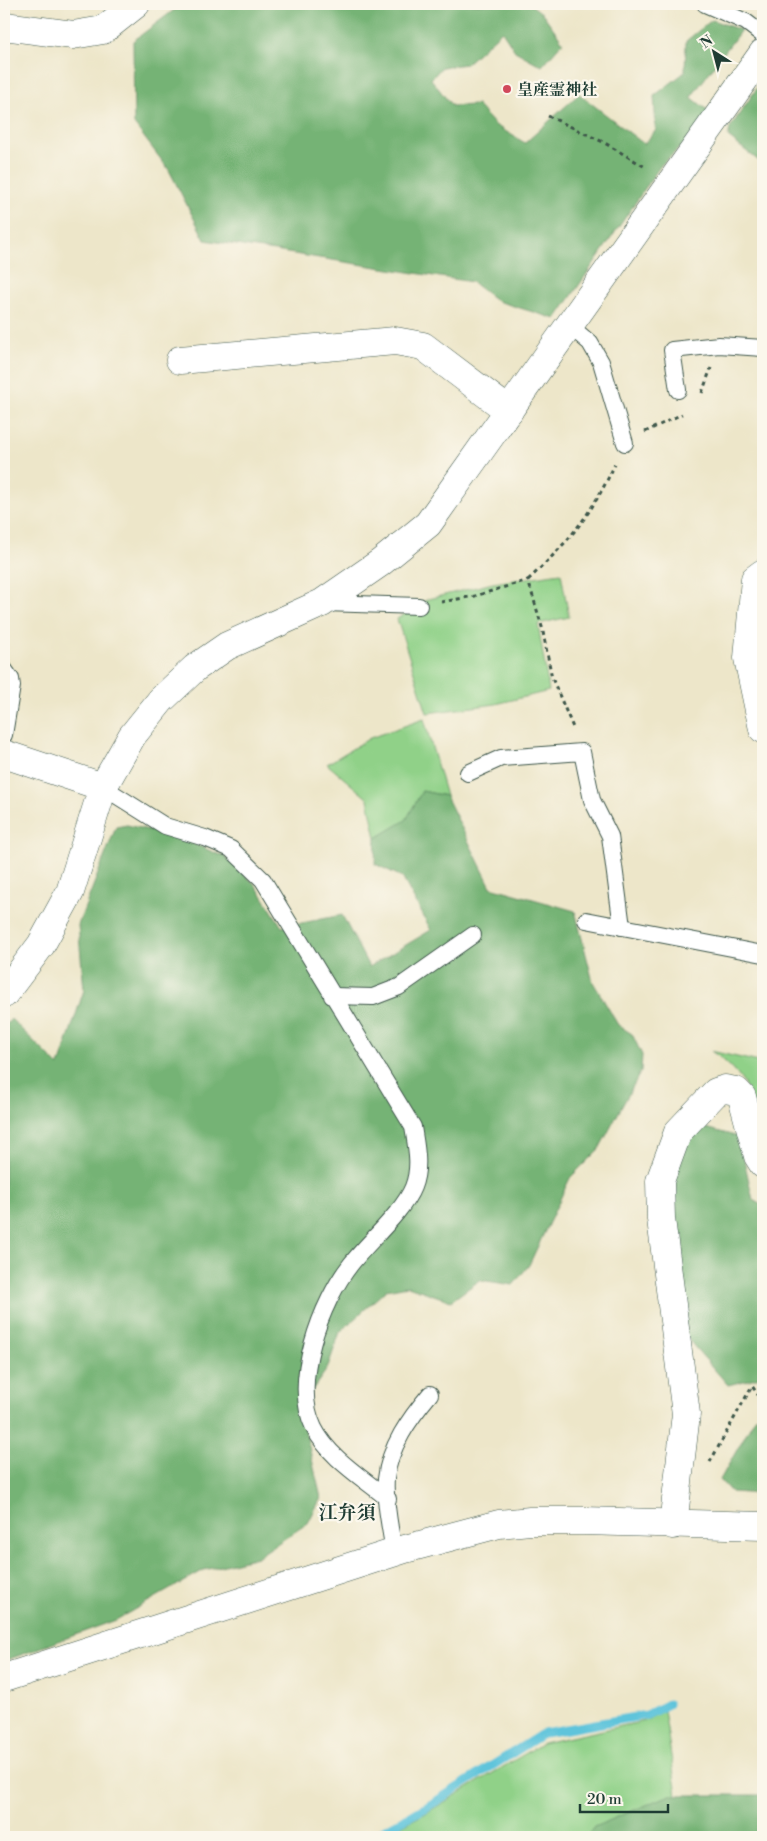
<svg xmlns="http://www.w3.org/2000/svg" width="767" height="1841" viewBox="0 0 767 1841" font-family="'Libre Bodoni','Noto Serif JP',serif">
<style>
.green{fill:#90d188;stroke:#58875e}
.forest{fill:#74b374;stroke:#4a7854}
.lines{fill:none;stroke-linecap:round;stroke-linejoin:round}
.stream{stroke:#5ec4db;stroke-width:9}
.service-casing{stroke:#3e564a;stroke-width:18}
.minor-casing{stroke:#3e564a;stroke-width:29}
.path{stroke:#3e564a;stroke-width:3;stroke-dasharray:4 4;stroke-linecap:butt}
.service{stroke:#fff;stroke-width:16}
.minor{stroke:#fff;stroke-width:28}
.poi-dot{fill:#d1495b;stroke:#fbf7ec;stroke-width:2}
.labels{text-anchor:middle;stroke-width:4.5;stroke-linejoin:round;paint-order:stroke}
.poi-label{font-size:16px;font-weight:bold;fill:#1f3d34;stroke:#fbf7ec;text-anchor:start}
.quarter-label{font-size:19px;font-weight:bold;fill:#1f3d34;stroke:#fbf7ec}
</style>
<rect width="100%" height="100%" fill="#fbf7ec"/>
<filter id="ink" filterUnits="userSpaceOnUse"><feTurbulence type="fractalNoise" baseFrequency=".02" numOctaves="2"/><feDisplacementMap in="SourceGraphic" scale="10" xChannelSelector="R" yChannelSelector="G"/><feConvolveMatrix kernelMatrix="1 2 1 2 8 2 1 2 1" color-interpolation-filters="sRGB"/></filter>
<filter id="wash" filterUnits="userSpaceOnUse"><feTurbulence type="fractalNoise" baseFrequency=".0096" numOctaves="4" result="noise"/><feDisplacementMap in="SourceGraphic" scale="20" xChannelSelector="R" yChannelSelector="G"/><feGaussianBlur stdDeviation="1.12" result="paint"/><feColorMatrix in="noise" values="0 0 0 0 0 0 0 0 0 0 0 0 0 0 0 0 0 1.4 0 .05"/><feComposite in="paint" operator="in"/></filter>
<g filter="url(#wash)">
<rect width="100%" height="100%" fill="#ede6c9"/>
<!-- green -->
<g class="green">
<path d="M 561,573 L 569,617 L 538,624 L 549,691 L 496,704 L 427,713 L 397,619 L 428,599 L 493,583 Z"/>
<path d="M 424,719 L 446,796 L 422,791 L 406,821 L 376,838 L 368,799 L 327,764 L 370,738 Z"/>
<path d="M 711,1051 L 759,1062 L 763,1058 L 763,1134 C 750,1094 747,1076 711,1051 Z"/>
<path d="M 664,1710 L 677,1795 L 595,1827 L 586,1837 L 380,1837 L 426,1813 L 543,1743 L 645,1721 Z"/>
</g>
<!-- forest -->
<g class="forest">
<path d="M 182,4 L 530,4 L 543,14 L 563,42 L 542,66 L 515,51 L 502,31 L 466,64 L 442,67 L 431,79 L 452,106 L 477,105 L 495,125 L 525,143 L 579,94 L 644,144 L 656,130 L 654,96 L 685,72 L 686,41 L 712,20 L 741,30 L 691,97 L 710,112 L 684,144 L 661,165 L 556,319 L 497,301 L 472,282 L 205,240 L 169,170 L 134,124 L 133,41 Z"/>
<path d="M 763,79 L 763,164 L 728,137 L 730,128 Z"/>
<path d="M 422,791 L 446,796 L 491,887 L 575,911 L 593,982 L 618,1025 L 632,1034 L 642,1055 L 641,1071 L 599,1149 L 570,1178 L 529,1265 L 513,1285 L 480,1280 L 451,1301 L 408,1286 L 386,1290 L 340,1332 L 327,1369 L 308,1396 L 301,1412 L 321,1498 L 308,1523 L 257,1557 L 204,1570 L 116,1620 L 4,1661 L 4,1027 L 11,1019 L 59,1066 L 84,990 L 78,925 L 116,827 L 127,825 L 175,836 L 225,857 L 255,884 L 282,927 L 342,915 L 369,967 L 431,930 L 402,877 L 375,864 L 376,838 L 406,820 Z"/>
<path d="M 695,1125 L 739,1137 L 753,1200 L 763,1206 L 763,1379 L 760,1377 L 728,1385 L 685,1336 L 671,1179 Z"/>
<path d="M 756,1416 L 763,1424 L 763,1494 L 731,1492 L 720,1480 Z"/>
<path d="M 670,1795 L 763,1795 L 763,1837 L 586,1837 L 594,1827 Z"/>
</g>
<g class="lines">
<!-- stream -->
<path class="stream" d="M 371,1837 L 427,1807 L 544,1733 L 647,1715 L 668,1704"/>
</g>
</g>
<g filter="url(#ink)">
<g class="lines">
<defs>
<g id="service">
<path d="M 705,4 L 746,22 L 763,35"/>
<path d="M 570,326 L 590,343 L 601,362 L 625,443"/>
<path d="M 678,390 L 672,350 L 719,345 L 763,348"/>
<path d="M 324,603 L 419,606"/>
<path d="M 4,669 L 11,679 L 12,686 L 4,735"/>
<path d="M 468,773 L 501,758 L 582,752 L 592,800 L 610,836 L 622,927"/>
<path d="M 103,787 L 165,826 L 205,838 L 231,849 L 263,880 L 413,1127 C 416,1146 421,1167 413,1187 C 403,1212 369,1241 351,1264 C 321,1302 291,1382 314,1428 C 329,1458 363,1478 388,1499"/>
<path d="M 586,920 L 763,954"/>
<path d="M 332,996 L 373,997 L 399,987 L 473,935"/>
<path d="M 394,1553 C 391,1530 384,1503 386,1479 C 389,1447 410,1418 430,1394"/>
</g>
<g id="minor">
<path d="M 4,26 L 73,35 L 103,30 L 136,4"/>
<path d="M 180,360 L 395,341 L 423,346 L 509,411"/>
<path d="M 763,573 L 755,579 L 748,658 L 763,729"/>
<path d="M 4,754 L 103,787"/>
<path d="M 4,994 L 41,945 L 70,892 L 103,787 L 132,736 L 161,700 L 195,668 L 227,646 L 322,603 L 380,563 L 428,524 L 763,53"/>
<path d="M 673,1525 L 686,1414 L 661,1219 L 660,1181 L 678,1132 L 716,1092 L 725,1089 L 736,1091 L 742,1097 L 758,1156 L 763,1164"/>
<path d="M 4,1678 L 405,1549 L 499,1524 L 530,1521 L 584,1521 L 763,1526"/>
</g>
</defs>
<!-- service casing -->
<use href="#service" class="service-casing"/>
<!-- minor casing -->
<use href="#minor" class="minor-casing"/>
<!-- path -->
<g class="path">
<path d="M 548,116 L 603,142 L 647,168"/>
<path d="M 702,393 L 711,368"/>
<path d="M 645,432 L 682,414"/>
<path d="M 528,580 C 569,541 591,516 615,464"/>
<path d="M 441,602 L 475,596 L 528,580 L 542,627 L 552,678 L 574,730"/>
<path d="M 710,1462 L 752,1386 L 763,1402"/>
</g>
<!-- service -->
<use href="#service" class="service"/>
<!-- minor -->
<use href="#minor" class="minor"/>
</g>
</g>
<!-- markers -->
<circle class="poi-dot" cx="507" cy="89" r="5"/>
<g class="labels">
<!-- poi labels -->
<g class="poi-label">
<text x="517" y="95">皇産霊神社</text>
</g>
<!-- quarter labels -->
<g class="quarter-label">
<text x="347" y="1519">江弁須</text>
</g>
</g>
<!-- margin -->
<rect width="767" height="1841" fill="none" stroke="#fbf7ec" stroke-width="20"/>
<!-- north arrow -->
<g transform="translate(714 52) rotate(324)" stroke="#fbf7ec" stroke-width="4" paint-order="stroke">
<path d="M0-4L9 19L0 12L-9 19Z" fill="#1f3d34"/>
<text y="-8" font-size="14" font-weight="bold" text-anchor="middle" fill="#1f3d34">N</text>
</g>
<!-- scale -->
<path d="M580 1804v8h88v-8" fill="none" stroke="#1f3d34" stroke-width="2.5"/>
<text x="587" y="1804" font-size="15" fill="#1f3d34" stroke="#fbf7ec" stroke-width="4" paint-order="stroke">20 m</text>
</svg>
